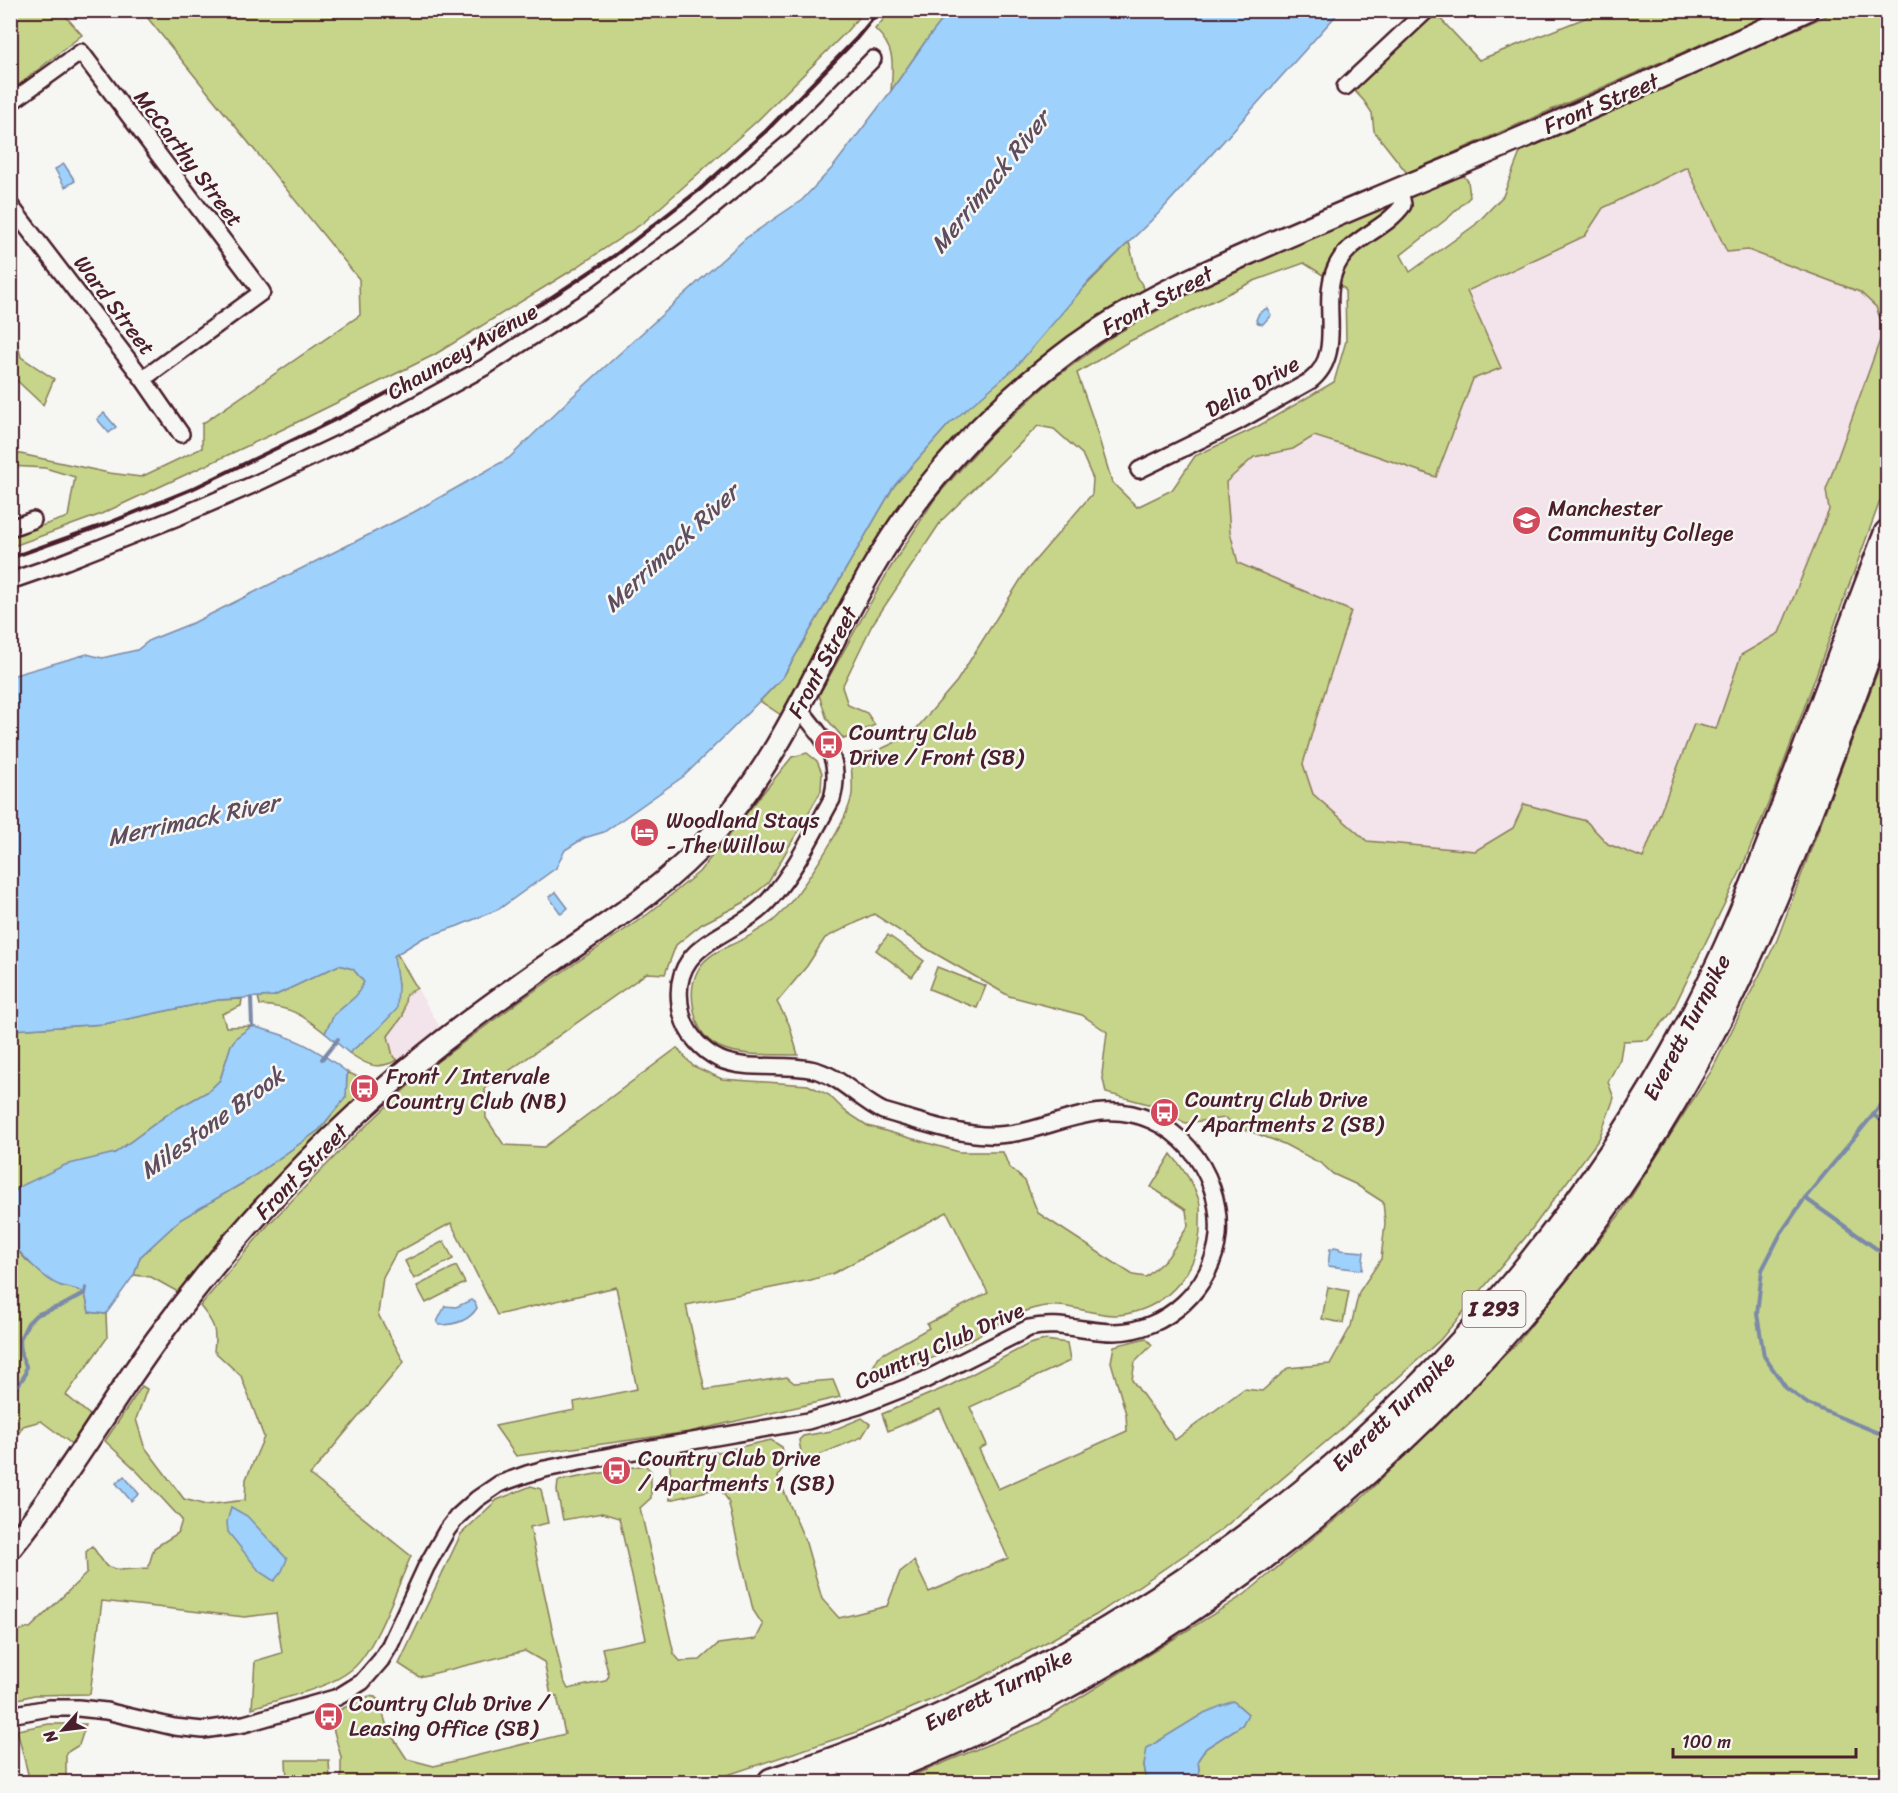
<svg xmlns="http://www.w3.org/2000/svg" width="1898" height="1793" viewBox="0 0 1898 1793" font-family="Sriracha,sans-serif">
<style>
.built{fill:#f3e3ea}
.green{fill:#c6d589;stroke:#887a5a;stroke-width:1.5;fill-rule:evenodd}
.water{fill:#9ed1fb;stroke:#7c8aa8;stroke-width:1.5}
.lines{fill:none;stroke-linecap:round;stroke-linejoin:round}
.stream{stroke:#7c8aa8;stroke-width:4}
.street-casing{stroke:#4a1f2b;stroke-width:20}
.secondary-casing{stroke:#4a1f2b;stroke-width:26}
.highway-casing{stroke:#4a1f2b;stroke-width:32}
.street{stroke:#f6f6f2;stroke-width:15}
.secondary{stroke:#f6f6f2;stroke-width:21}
.highway{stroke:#f6f6f2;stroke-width:27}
.rail{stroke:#4a1f2b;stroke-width:4}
.labels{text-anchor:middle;stroke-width:5;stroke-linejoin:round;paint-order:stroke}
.shield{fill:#f6f6f2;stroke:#7e6067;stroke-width:1.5}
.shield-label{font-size:21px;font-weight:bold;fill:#4a1f2b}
.street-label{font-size:22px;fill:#4a1f2b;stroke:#f6f6f2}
.poi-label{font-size:22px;fill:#4a1f2b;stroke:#f6f6f2;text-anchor:start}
.water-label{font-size:24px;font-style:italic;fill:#5f4c5f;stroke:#f6f6f2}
</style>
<rect width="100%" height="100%" fill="#f6f6f2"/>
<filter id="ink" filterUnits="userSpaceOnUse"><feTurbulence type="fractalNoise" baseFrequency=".0167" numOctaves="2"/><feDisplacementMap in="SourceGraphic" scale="12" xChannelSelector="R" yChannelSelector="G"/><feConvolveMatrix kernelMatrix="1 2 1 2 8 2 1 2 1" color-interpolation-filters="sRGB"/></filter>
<g filter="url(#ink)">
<!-- built -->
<g class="built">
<path d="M 1687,167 L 1727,252 L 1748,250 L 1860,292 L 1876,307 L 1884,329 L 1826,490 L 1829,510 L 1779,633 L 1741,655 L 1716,729 L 1694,724 L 1643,858 L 1608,844 L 1586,821 L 1513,828 L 1475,851 L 1367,841 L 1313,794 L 1303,764 L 1316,719 L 1351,611 L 1238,563 L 1230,532 L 1226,482 L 1254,457 L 1293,449 L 1314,436 L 1374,455 L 1436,477 L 1473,379 L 1501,368 L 1467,291 L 1585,236 L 1603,208 Z"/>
<path d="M 417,988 L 442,1031 L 398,1060 L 393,1056 L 388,1036 L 403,1016 L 406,995 Z"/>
</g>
<!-- green -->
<g class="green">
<path d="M 10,11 L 61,11 L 82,35 L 11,91 Z"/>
<path d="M 142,11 L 864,11 L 846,32 L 757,121 L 643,223 L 574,269 L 434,355 L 275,433 L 99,515 L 11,547 L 11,536 L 68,517 L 75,477 L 45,468 L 11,466 L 11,452 L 109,473 L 141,477 L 202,448 L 202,424 L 360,315 L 359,279 Z"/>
<path d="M 891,11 L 950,11 L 925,42 L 891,91 C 893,64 896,49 875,29 Z"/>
<path d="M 1433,11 L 1479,60 L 1585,18 L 1595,11 L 1777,11 L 1407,173 L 1374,131 L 1372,113 L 1364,101 L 1352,88 Z"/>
<path d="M 1837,11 L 1887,11 L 1887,482 L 1775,787 L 1741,870 L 1671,1013 L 1648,1040 L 1623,1041 L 1620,1059 L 1608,1082 L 1614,1098 L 1599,1139 L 1525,1238 L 1440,1340 L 1341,1429 L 1221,1530 L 1096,1615 L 979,1679 L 854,1733 L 706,1782 L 341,1782 L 341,1757 L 333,1728 L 335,1712 L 369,1696 L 375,1697 L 379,1701 L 388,1730 L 407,1759 L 434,1766 L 565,1734 L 557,1696 L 551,1695 L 544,1662 L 525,1651 L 419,1677 L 399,1664 L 461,1534 L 497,1500 L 531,1486 L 541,1489 L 548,1523 L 530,1527 L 563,1679 L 568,1689 L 605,1681 L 609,1676 L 602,1648 L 646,1639 L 619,1518 L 602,1513 L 563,1520 L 557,1491 L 558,1481 L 645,1465 L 651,1471 L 651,1498 L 640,1508 L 674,1654 L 680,1661 L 700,1660 L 718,1644 L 756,1639 L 763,1625 L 753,1610 L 728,1500 L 719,1488 L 670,1500 L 670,1460 L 713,1453 L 771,1440 L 782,1447 L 786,1463 L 778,1477 L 806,1543 L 822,1599 L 839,1618 L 887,1606 L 900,1572 L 914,1561 L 929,1592 L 1008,1558 L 940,1409 L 888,1431 L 882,1414 L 951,1385 L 1029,1344 L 1045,1340 L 1067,1343 L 1070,1361 L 970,1407 L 987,1445 L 979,1449 L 998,1489 L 1127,1431 L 1126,1414 L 1111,1362 L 1114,1346 L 1146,1338 L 1152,1345 L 1135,1362 L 1132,1380 L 1175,1440 L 1244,1389 L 1262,1391 L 1288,1368 L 1330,1364 L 1351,1326 L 1359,1292 L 1381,1259 L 1385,1223 L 1383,1202 L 1355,1184 L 1333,1174 L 1322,1164 L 1284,1144 L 1244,1129 L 1225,1118 L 1185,1123 L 1152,1105 L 1106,1093 L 1102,1074 L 1107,1032 L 1082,1015 L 1009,996 L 929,950 L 874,914 L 825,938 L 807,966 L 777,1002 L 789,1024 L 798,1055 C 757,1053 702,1063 694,1010 C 691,996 691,983 698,970 C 710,949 735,946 754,933 C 760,929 768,925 773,921 C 796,901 848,823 852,794 C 853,782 851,769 851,757 L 881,749 L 911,735 L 957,681 L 1026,571 L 1092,494 L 1093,479 L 1082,454 L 1054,429 L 1038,426 L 942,520 L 872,625 L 842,687 L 848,705 L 867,713 L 875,725 L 844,739 L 827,719 L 819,695 L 889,570 L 936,497 L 991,435 L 1052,380 L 1111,337 L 1195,289 L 1305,239 L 1442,182 L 1464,176 L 1468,181 L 1470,197 L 1448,218 L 1401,255 L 1410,272 L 1475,225 L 1503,196 L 1521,150 ZM 1687,167 L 1727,252 L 1748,250 L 1860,292 L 1876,307 L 1884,329 L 1826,490 L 1829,510 L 1779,633 L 1741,655 L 1716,729 L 1694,724 L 1643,858 L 1608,844 L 1586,821 L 1524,804 L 1513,828 L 1475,851 L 1367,841 L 1313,794 L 1303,764 L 1316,719 L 1351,611 L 1238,563 L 1230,532 L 1226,482 L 1254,457 L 1293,449 L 1314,436 L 1374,455 L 1436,477 L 1473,379 L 1501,368 L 1467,291 L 1585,236 L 1603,208 ZM 1304,263 L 1345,289 L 1346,341 L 1334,382 L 1255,428 L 1195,456 L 1172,490 L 1137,507 L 1112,482 L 1093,419 L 1077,373 L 1128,342 L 1254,281 Z"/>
<path d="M 1129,242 L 1137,276 L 1146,292 L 1011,386 L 951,443 L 891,519 L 837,611 L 781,715 L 760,701 L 783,677 L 894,486 L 948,425 Z"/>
<path d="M 10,329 L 14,331 L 21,357 L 54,379 L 43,405 L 11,375 Z"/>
<path d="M 1887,647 L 1887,1782 L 1200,1782 L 1198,1760 L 1206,1748 L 1242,1725 L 1248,1714 L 1233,1701 L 1144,1765 L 1147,1782 L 897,1782 L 1038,1724 L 1244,1595 L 1364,1496 L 1518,1342 L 1620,1214 L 1712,1070 L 1777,940 Z"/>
<path d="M 807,753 L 817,761 L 822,773 L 821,791 L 768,883 L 743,903 L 702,924 L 676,945 L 665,974 L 647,973 L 485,1088 L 486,1118 L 504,1145 L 544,1147 L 677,1048 L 693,1066 L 722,1079 L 808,1085 L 829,1095 L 845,1111 L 868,1126 L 959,1152 L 1003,1152 L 1009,1167 L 1025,1181 L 1038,1213 L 1133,1275 L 1146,1277 L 1168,1257 L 1188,1226 L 1186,1210 L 1151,1187 L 1171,1154 C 1183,1168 1193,1182 1199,1200 C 1201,1207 1200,1216 1200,1223 C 1201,1267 1170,1306 1126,1314 C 1096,1319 1070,1301 1040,1307 C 1013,1312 990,1330 966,1342 C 938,1356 910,1368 882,1380 L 872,1369 L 879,1356 L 929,1328 L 927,1324 L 988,1293 L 947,1212 L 834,1273 L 811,1280 L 686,1305 L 705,1390 L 787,1377 L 794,1383 L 833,1380 L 840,1397 L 689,1432 L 516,1456 L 495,1426 L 575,1410 L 574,1402 L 637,1389 L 616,1287 L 497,1315 L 451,1223 L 396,1253 L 383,1277 L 378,1314 L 404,1362 L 310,1475 L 411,1556 C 398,1585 375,1652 351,1670 C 328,1689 281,1698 252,1708 L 255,1661 L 282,1653 L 276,1613 L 245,1617 L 102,1601 L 90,1694 L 34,1695 L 11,1701 L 11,1632 L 30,1628 L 87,1573 L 86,1552 L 92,1546 L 106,1566 L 119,1570 L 148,1568 L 154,1548 L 178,1533 L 182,1520 L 134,1468 L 105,1441 L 142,1386 L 147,1389 L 136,1419 L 144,1446 L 184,1499 L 206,1505 L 245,1500 L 246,1479 L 264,1437 L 241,1376 L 214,1351 C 217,1329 214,1323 200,1306 L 268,1225 L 348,1143 L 422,1073 L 521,1000 L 648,914 L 699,872 L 792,757 Z"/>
<path d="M 888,935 L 924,961 L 912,977 L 876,950 Z"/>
<path d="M 397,954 L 417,988 L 406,995 L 403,1016 L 388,1036 L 393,1056 L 398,1060 C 376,1071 367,1065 349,1053 L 379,1028 L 398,986 L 393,956 Z"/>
<path d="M 339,965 L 353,969 L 364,982 L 357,996 L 334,1015 L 325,1033 C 301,1014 291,1007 260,1005 L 258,997 L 274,996 Z"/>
<path d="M 937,967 L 986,986 L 977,1008 L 929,989 Z"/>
<path d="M 242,999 L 241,1006 L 222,1014 L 226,1027 L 252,1026 L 237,1037 L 231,1045 L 220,1080 L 209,1091 L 171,1112 L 115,1153 L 19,1187 L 11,1196 L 11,1030 L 104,1024 L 218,1000 Z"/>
<path d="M 347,1072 L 369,1082 L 372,1089 L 274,1183 L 223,1235 L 178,1292 L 151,1277 L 134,1275 L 140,1257 L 181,1219 L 248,1180 L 319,1130 L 346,1097 Z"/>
<path d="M 444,1241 L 453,1259 L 414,1279 L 405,1261 Z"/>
<path d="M 10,1242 L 27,1261 L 61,1286 L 74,1287 L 85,1293 L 89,1312 L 106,1314 L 107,1338 L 66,1395 L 91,1416 L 73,1445 L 41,1421 L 23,1426 L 11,1446 L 11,1410 L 15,1402 L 10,1397 Z"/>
<path d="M 456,1266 L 465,1283 L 426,1303 L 417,1286 Z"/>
<path d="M 1328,1287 L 1349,1291 L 1343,1323 L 1322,1319 Z"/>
<path d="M 862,1418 L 870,1424 L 862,1437 L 812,1458 L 802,1458 L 799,1440 L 803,1436 L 831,1431 Z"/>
<path d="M 49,1724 L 86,1724 L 79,1745 L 66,1753 L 66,1782 L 30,1782 L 17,1730 Z"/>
<path d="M 286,1760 L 329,1760 L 330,1780 L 287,1780 Z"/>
</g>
<!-- water -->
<g class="water">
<path d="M 950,10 L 1340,11 L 1160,212 L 1090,280 L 1015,368 L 948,425 L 894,486 L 783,677 L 732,729 L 684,776 L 604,832 L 584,838 L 565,850 L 556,868 L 499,909 L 458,926 L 423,938 L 394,956 L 398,986 L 397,1009 L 379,1028 L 349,1053 L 325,1033 L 334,1015 L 356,996 L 364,982 L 353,969 L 339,965 L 274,996 L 218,1000 L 104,1024 L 11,1030 L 11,676 L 87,654 L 102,658 L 137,650 L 150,640 L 195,622 L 414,512 L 509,458 L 572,397 L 746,238 L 802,200 L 833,167 L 891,91 L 925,42 Z"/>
<path d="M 64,164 L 75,181 L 65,187 L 55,169 Z"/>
<path d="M 1267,308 L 1271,315 L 1263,324 L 1258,323 L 1256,320 L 1259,313 Z"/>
<path d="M 104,413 L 116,427 L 109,433 L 97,419 Z"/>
<path d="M 556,892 L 568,908 L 561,914 L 549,897 Z"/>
<path d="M 252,1026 C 294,1037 313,1046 347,1072 L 346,1097 L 319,1130 L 248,1180 L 181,1219 L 140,1257 L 134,1275 L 106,1314 L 89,1312 L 85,1293 C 77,1289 71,1288 62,1286 C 46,1282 22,1255 11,1242 L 11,1196 L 19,1187 L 65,1165 L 115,1153 L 171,1112 L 209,1091 L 220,1080 L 231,1045 L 237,1037 Z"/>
<path d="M 1334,1247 L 1339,1248 L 1340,1250 L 1364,1252 L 1362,1270 L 1328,1266 L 1330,1249 L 1333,1249 Z"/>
<path d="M 471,1300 L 475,1302 L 477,1308 C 469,1321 453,1325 439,1325 L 437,1322 L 445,1306 L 456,1307 Z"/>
<path d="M 124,1476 L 139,1494 L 131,1501 L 116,1483 Z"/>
<path d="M 231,1507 L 247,1516 L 287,1559 L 282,1571 L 274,1581 L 260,1572 L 228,1532 L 227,1522 Z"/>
<path d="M 1233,1701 L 1248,1714 L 1242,1725 L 1206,1748 L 1198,1760 L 1200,1782 L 1147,1782 L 1144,1765 L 1147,1748 L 1204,1713 Z"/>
</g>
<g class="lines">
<!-- stream -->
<g class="stream">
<path d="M 251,998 L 252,1026"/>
<path d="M 322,1059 L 338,1039"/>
<path d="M 1888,1094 L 1882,1104 L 1805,1198 L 1781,1233 L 1762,1270 L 1757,1314 L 1764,1356 L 1786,1388 L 1808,1404 L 1888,1437"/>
<path d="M 1873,1115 L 1888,1124"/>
<path d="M 1805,1198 L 1888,1257"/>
<path d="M 10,1397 L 25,1375 L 26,1366 L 21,1355 L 20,1339 L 28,1323 L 36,1315 L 63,1305 L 85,1293 L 86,1288"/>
</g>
<defs>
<g id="street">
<path d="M 1345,87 L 1427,10"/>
<path d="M 10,103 L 81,52 L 262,292 L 143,379"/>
<path d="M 10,205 L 143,379 L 181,434"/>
<path d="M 1139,470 L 1237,422 L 1310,381 C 1345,354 1321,308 1334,272 C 1346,238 1384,232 1403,205 L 1400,189"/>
<path d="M 10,528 L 33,520"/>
<path d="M 10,581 L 59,564 L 178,517 L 257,483 L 373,428 L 485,367 L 592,298 L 696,221 L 795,138 L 873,59"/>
<path d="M 10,1715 L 49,1708 L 78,1708 L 106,1711 L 174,1727 L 203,1730 L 244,1724 L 338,1697 L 362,1682 L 381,1660 L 390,1645 L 426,1567 L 447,1530 L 457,1517 L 477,1499 L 499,1484 L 527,1474 L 545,1469 L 635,1451 L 808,1421 L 859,1406 L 925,1380 L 1029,1328 C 1058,1321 1084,1332 1114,1332 C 1166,1332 1213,1287 1218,1236 C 1223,1170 1173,1108 1104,1112 C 1069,1114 1036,1133 998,1135 C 962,1137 918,1121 883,1111 C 860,1100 843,1079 818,1071 C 787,1062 748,1072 719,1059 C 701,1050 687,1034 682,1015 C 664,940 735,940 770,899 C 796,869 813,833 832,799 C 843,757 824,740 799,708"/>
</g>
<path id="secondary" d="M 10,1549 C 64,1483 107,1408 157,1339 C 217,1257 285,1180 360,1111 C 419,1056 486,1007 553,961 C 610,922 669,885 715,832 C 783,755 820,659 871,571 C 922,482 993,407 1075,346 C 1127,308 1188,280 1247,254 C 1299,231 1352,209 1404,187 C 1540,132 1674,71 1807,10"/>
<g id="highway">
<path d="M 772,1782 C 1162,1659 1498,1384 1691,1023 C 1735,941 1768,853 1801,765 C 1830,688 1859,611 1888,534"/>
<path d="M 850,1782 C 917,1757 983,1729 1045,1696 C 1322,1546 1560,1318 1707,1039 C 1781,898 1832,747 1888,598"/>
</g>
</defs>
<!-- street casing -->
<use href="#street" class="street-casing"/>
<!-- secondary casing -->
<use href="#secondary" class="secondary-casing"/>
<!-- highway casing -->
<use href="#highway" class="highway-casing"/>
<!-- street -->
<use href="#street" class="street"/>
<!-- secondary -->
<use href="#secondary" class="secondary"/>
<!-- highway -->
<use href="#highway" class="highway"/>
<!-- rail -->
<path class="rail" d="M 10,558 L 109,523 L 192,489 L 353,411 L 424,373 L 497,328 L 546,301 L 614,256 L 699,190 L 766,131 L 856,39 L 880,10"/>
</g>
</g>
<!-- icons -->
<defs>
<symbol id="university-disc" viewBox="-11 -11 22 22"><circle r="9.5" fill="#d1495b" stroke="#f6f6f2"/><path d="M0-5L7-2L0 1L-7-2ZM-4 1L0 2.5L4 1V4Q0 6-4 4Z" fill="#fff"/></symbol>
<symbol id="bus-disc" viewBox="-11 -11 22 22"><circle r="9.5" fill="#d1495b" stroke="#f6f6f2"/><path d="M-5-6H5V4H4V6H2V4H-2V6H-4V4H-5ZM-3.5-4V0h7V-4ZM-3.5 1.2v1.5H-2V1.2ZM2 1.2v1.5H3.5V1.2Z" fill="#fff"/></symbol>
<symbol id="hotel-disc" viewBox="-11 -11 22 22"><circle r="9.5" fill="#d1495b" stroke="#f6f6f2"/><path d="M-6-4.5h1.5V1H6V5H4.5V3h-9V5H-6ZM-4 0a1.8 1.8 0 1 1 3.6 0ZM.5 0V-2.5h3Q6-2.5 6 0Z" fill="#fff"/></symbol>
</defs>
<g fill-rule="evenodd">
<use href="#university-disc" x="1510" y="504" width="33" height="33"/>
<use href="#bus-disc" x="812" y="728" width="33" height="33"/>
<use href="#hotel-disc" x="628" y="816" width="33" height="33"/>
<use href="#bus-disc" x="348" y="1072" width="33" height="33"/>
<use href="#bus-disc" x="1148" y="1096" width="33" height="33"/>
<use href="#bus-disc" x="600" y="1454" width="33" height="33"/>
<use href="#bus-disc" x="312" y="1700" width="33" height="33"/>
</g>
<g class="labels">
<!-- shield labels -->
<rect class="shield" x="1462.5" y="1291" width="63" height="36" rx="4.5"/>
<g class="shield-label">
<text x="1494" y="1316">I 293</text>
</g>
<!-- street labels -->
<g class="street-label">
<text transform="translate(1601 103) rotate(-23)" y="8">Front Street</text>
<text transform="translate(189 158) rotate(53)" y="8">McCarthy Street</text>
<text transform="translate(1157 300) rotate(-28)" y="8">Front Street</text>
<text transform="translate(115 305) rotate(53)" y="8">Ward Street</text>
<text transform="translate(462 351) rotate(-30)" y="8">Chauncey Avenue</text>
<text transform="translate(1252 386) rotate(-29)" y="8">Delia Drive</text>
<text transform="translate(822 662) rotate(-62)" y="8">Front Street</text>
<text transform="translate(1686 1027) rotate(-62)" y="8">Everett Turnpike</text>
<text transform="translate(301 1171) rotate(-46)" y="8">Front Street</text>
<text transform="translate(939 1345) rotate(-24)" y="8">Country Club Drive</text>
<text transform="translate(1393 1411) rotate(-44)" y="8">Everett Turnpike</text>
<text transform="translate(998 1689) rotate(-26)" y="8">Everett Turnpike</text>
</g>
<!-- poi labels -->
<g class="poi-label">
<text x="1548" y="516">Manchester<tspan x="1548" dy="25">Community College</tspan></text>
<text x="849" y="740">Country Club<tspan x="849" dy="25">Drive / Front (SB)</tspan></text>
<text x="666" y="828">Woodland Stays<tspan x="666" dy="25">- The Willow</tspan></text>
<text x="386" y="1084">Front / Intervale<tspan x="386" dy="25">Country Club (NB)</tspan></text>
<text x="1185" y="1107">Country Club Drive<tspan x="1185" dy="25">/ Apartments 2 (SB)</tspan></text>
<text x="638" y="1466">Country Club Drive<tspan x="638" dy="25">/ Apartments 1 (SB)</tspan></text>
<text x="349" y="1711">Country Club Drive /<tspan x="349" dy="25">Leasing Office (SB)</tspan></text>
</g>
<!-- water labels -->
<g class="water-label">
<text transform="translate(990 182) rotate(-51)" y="8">Merrimack River</text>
<text transform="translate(671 548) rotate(-43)" y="8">Merrimack River</text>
<text transform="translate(193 820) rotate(-12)" y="8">Merrimack River</text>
<text transform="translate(212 1123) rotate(-36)" y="8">Milestone Brook</text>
</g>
</g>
<!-- margin -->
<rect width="1898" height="1793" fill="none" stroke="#f6f6f2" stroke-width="36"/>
<rect x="18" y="18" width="1862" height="1757" fill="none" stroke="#4a1f2b" stroke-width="2" filter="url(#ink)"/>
<!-- north arrow -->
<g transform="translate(63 1730) rotate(242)" stroke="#f6f6f2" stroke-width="4.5" paint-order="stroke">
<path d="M0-4.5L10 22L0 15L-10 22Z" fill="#4a1f2b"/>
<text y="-9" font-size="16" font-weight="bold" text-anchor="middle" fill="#4a1f2b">N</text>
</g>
<!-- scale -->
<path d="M1673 1748v9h183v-9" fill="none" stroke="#4a1f2b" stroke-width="3"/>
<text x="1682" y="1748" font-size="18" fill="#4a1f2b" stroke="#f6f6f2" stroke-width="4.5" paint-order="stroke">100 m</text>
</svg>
